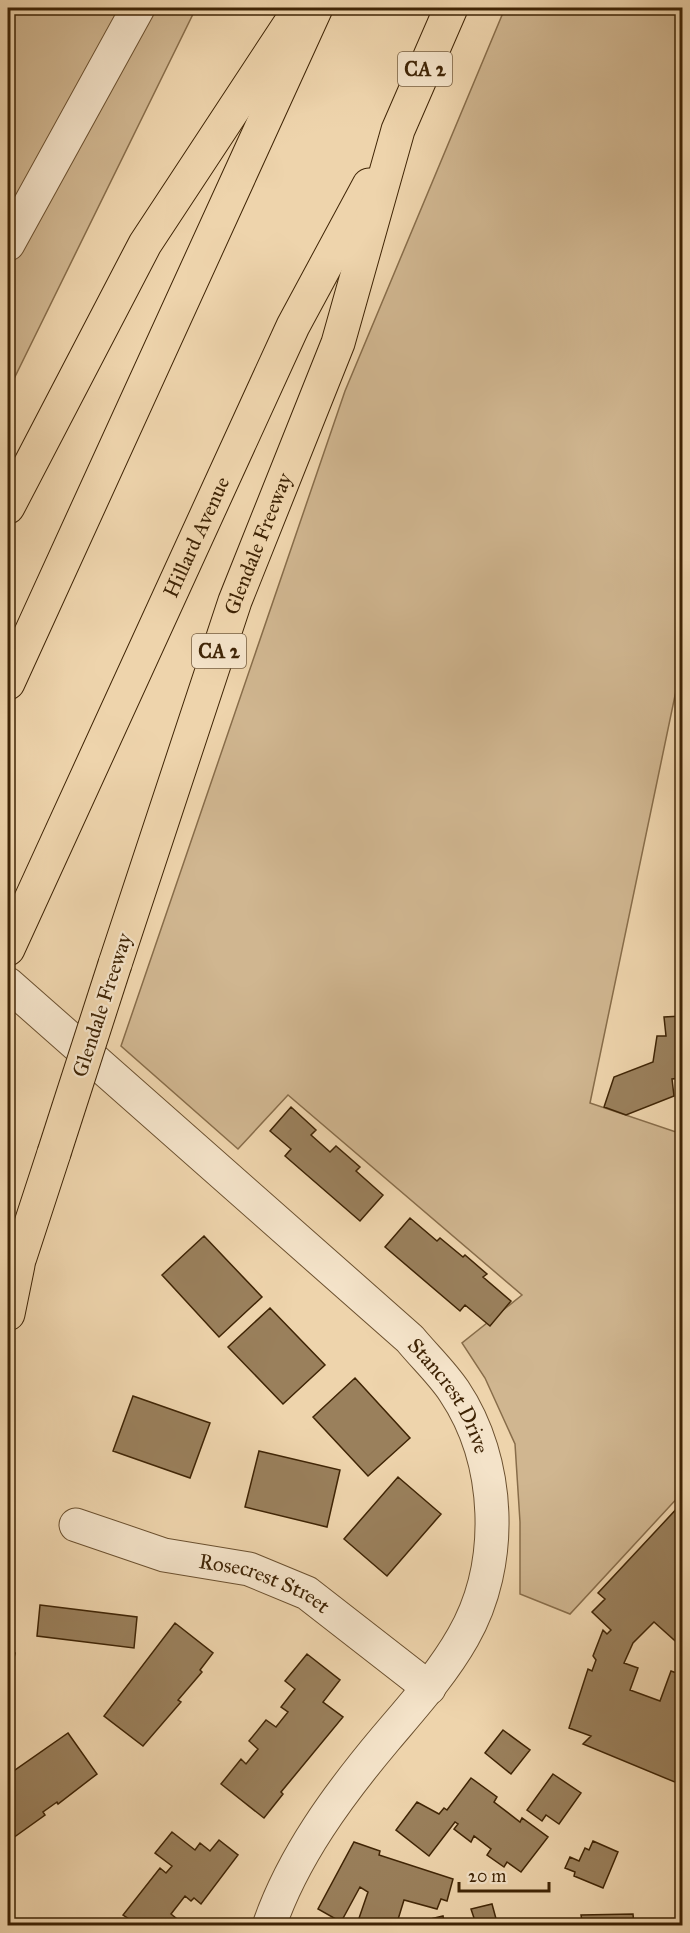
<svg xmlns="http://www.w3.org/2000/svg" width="690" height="1933" viewBox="0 0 690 1933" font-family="'IM FELL Great Primer',serif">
	<rect width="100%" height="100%" fill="#eed4ac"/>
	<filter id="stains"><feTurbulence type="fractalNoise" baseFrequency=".00333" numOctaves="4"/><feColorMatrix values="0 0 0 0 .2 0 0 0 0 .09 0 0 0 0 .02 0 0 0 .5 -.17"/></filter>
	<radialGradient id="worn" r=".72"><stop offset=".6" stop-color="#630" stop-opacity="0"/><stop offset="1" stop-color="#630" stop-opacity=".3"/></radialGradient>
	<path fill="#d0b690" stroke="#886d4a" stroke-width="1.5" d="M8 8H196L8 391Z
		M505 8H682V662L590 1103 682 1134V1493L570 1614 520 1594V1522L515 1444 485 1378 462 1343 522 1295 288 1095 238 1149 121 1046 345 391Z"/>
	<path fill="#9a805c" stroke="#3f2405" stroke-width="1.5" d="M682 1016V1078L672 1079 674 1096 626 1115 604 1107 614 1077 653 1062 657 1036H666L664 1017Z
		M291 1107 316 1130 311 1135 330 1152 336 1146 360 1167 356 1171 383 1195 360 1221 285 1156 291 1149 270 1131Z
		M410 1218 437 1241 440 1238 463 1257 465 1255 487 1274 483 1277 511 1301 490 1326 465 1305 460 1311 385 1247Z
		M204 1236 262 1297 219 1337 162 1275Z
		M270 1308 325 1365 283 1404 228 1347Z
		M355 1378 410 1438 368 1476 313 1417Z
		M133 1396 210 1423 190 1478 113 1451Z
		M259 1451 340 1470 327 1527 245 1507Z
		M398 1477 441 1514 387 1576 344 1539Z
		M682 1503V1647L654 1622 633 1643 624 1663 638 1668 630 1690 660 1701 671 1671 682 1675V1785L583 1744 591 1736 569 1728 588 1669 592 1671 596 1660 593 1656 603 1630 607 1634 611 1630 592 1612 605 1599 598 1593Z
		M40 1605 137 1617 134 1648 37 1636Z
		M175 1623 213 1653 200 1670 202 1672 178 1700 181 1702 143 1746 104 1716Z
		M8 1651 15 1653 8 1688Z
		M307 1654 340 1680 323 1702 343 1717 281 1792 283 1794 264 1818 221 1784 241 1759 246 1764 258 1749 249 1741 266 1720 276 1727 288 1712 281 1707 295 1689 285 1681Z
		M503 1730 530 1750 511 1774 485 1753Z
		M68 1733 97 1774 58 1804 57 1802 43 1812 45 1815 13 1838 10 1833 8 1835V1775Z
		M553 1774 581 1793 559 1824 546 1815 542 1821 527 1810Z
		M471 1778 497 1797 494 1802 520 1822 522 1818 548 1837 521 1872 507 1862 504 1867 487 1855 491 1849 474 1836 471 1842 454 1829 458 1824 455 1822 429 1856 396 1830 417 1802 439 1814 444 1808 447 1810Z
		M172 1832 195 1850 200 1843 210 1851 219 1840 238 1855 201 1904 194 1898 191 1901 185 1896 171 1914 177 1919 172 1926H123L129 1919 123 1915 160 1868 166 1873 172 1866 155 1853Z
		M593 1841 618 1852 603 1888 574 1876 575 1872 565 1868 570 1857 579 1861 585 1848 589 1850Z
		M354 1842 380 1851 379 1855 453 1879 447 1901 441 1899 437 1909 404 1900 396 1926 357 1924 368 1892 360 1887 341 1922 318 1909Z
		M492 1904 498 1926H459L475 1921 471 1909Z
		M633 1914 634 1926H564L563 1922 582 1921 581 1915Z
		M443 1916 445 1926H423L422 1921Z
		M328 1919 346 1926H326Z"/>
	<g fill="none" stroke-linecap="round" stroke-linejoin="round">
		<g stroke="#6b502f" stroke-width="35">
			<g id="minor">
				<path d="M8 244 138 8"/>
				<path id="s1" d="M8 984 410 1339C424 1356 442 1373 454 1391 501 1461 505 1564 463 1637 442 1674 413 1706 386 1738 339 1794 293 1856 269 1926"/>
				<path id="s2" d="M76 1525 164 1555 249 1569 307 1593 429 1688"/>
			</g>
		</g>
		<g stroke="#3f2405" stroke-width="35">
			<g id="motorway">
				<path d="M8 507 145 244 293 19"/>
				<path d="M8 683 316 8"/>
				<path id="s3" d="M8 949 293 326 369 185"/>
				<path id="s4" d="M115 964 235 601 338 343 398 130 451 8"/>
				<path d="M8 1286 20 1257 54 1153"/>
				<path d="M8 1314 18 1265"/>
			</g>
		</g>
		<use href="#minor" stroke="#f4e3c9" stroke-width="33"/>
		<use href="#motorway" stroke="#eed4ac" stroke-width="33"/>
		<g stroke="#3f2405" stroke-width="35" stroke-linecap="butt">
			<path id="motorway-bridge" d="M54 1153 115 964"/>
		</g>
		<use href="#motorway-bridge" stroke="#eed4ac" stroke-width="33"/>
	</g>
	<g text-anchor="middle" stroke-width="4.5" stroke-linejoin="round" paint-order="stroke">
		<g fill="#f4e3c9" stroke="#755d40" stroke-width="1.5">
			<rect x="398" y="52" width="54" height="34" rx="4.5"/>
			<rect x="192" y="634" width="54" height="34" rx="4.5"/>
		</g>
		<g font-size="20" font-weight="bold" fill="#3f2405">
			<text x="425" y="76">CA 2</text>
			<text x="219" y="658">CA 2</text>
		</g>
		<g font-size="21" fill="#3f2405" stroke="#f4e3c9">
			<text dy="7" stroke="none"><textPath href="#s3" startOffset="453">Hillard Avenue</textPath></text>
			<text dy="7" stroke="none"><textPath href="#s4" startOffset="444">Glendale Freeway</textPath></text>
			<text transform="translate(102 1005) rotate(-72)" y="7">Glendale Freeway</text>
			<text dy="7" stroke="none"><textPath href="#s1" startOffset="606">Stancrest Drive</textPath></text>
			<text dy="7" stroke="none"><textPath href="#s2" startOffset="198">Rosecrest Street</textPath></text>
		</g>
	</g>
	<rect width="690" height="1933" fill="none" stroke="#eed4ac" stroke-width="30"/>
	<rect x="9" y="9" width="672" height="1915" fill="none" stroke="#3f2405" stroke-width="3"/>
	<rect x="15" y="15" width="660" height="1903" fill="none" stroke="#3f2405" stroke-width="1.5"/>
	<path d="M459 1882v9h90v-9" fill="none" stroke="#3f2405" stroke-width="3"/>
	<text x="468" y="1882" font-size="18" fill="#3f2405" stroke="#f4e3c9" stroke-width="4.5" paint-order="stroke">20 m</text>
	<rect width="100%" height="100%" filter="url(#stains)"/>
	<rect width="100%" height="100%" fill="url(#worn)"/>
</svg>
